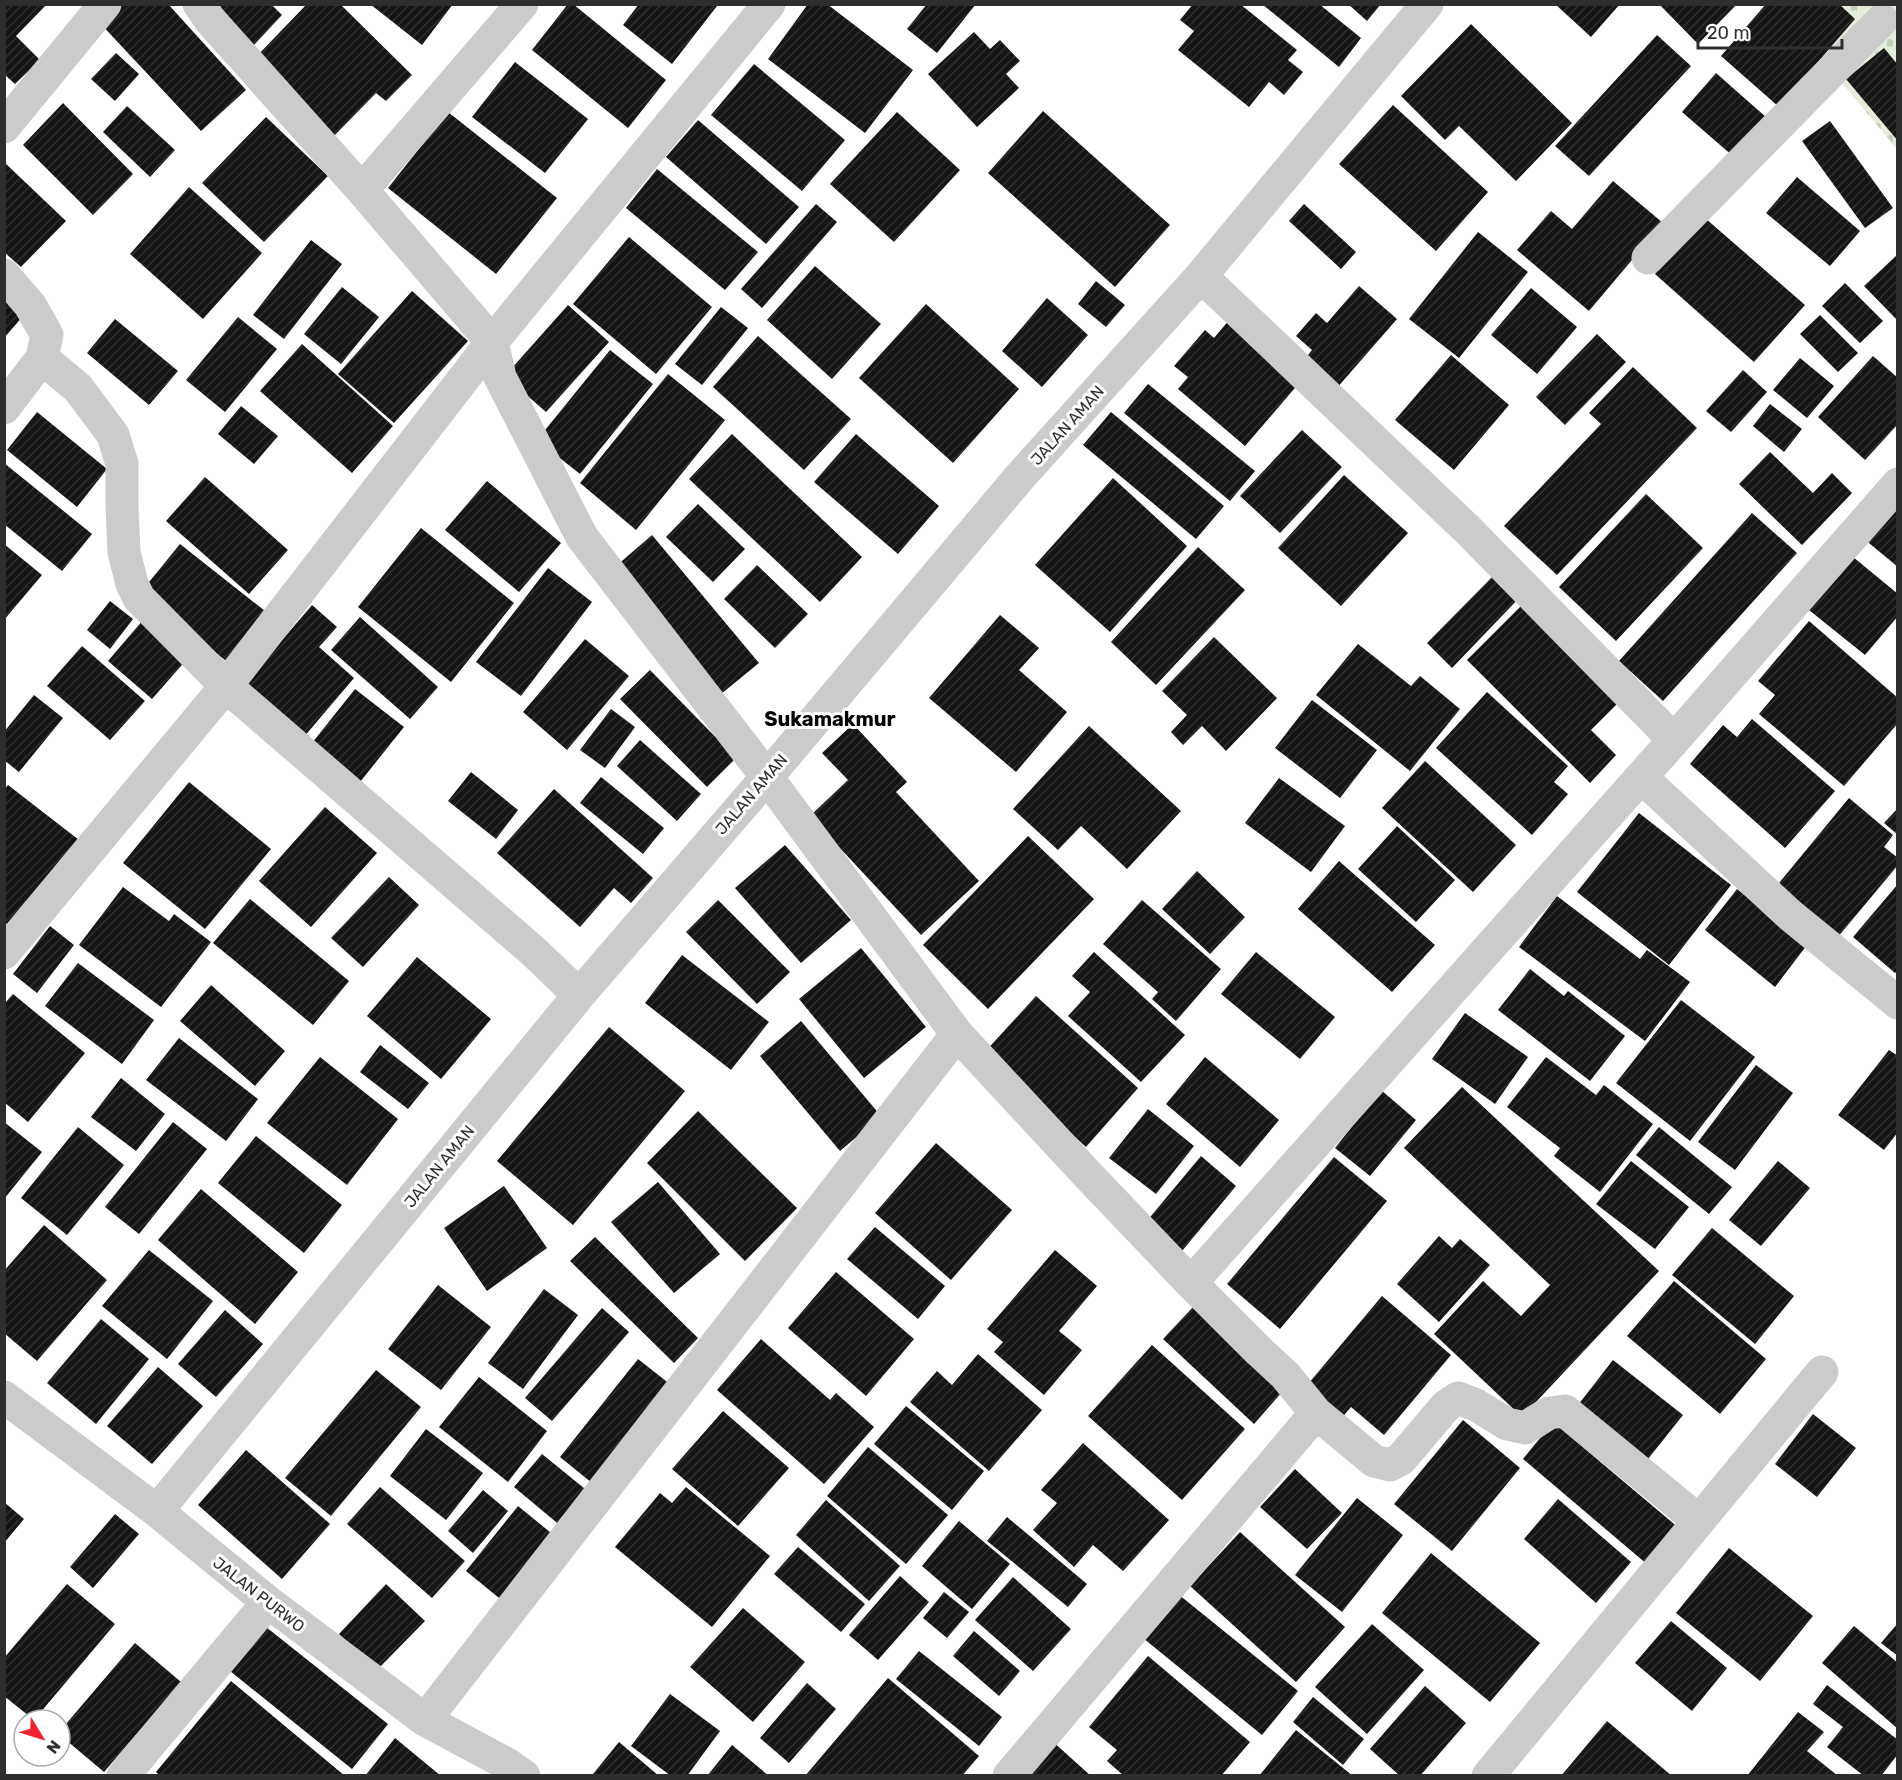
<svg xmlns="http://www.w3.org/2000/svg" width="1902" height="1780" viewBox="0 0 1902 1780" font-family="Rubik,sans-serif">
	<defs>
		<pattern id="cemetery-stones" width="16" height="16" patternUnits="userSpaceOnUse" patternTransform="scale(1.5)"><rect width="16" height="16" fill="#e4edda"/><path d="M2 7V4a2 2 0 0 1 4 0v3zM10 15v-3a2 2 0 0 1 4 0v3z" fill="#c4ccbb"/></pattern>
		<pattern id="building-hatch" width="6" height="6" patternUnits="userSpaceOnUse" patternTransform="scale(1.5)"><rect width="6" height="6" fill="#151515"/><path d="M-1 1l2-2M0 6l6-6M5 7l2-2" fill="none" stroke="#2f2f2f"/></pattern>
	</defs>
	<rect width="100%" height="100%" fill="#fff"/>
	<path fill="url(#cemetery-stones)" d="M1839 5H1897V149L1813 48Z"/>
	<path fill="url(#building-hatch)" d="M4 4H47L16 36 40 60 15 84 4 74Z
		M115 4H168L246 90 201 131 98 21Z
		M212 4H271L282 15 254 45Z
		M307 4H340L412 75 386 101 376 93 333 137 253 60Z
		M370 4H453L422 45Z
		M568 4H573L666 80 628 128 532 50Z
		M639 4H716L717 6 672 64 623 25Z
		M808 4H827L913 70 865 133 768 59Z
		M927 4H976L937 53 907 29Z
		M1193 4H1240L1297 50 1288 60 1303 72 1284 95 1269 82 1249 107 1178 50 1194 31 1180 20Z
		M1262 4H1319L1361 38 1339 67Z
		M1348 4H1381L1367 21Z
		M1555 4H1620L1591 37Z
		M1659 4H1737L1698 44Z
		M1766 4H1839L1855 19 1779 107 1721 56Z
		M1471 24 1572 123 1516 181 1459 126 1445 140 1401 96Z
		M974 32 990 49 1000 40 1020 61 1006 74 1019 88 977 127 928 74Z
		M1657 35 1691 66 1589 176 1555 146Z
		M1884 48 1898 65V141L1846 79Z
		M116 53 139 74 115 101 91 79Z
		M515 62 588 119 545 173 472 117Z
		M754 64 845 140 802 191 711 115Z
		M1716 73 1767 118 1734 157 1682 112Z
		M63 103 133 174 93 215 23 145Z
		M1393 105 1488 192 1436 251 1339 164Z
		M127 106 175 150 150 177 103 132Z
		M1043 111 1170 225 1115 287 988 173Z
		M448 112 557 198 496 274 388 188Z
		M897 112 960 170 894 242 830 184Z
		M266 117 328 176 264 242 202 183Z
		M698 120 799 207 766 244 666 157Z
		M1830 121 1893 208 1865 228 1802 141Z
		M4 162 66 221 21 267 4 252Z
		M657 169 758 252 725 290 626 208Z
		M1797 177 1860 231 1830 266 1766 213Z
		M1613 181 1663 223 1589 311 1517 250 1551 211 1572 229Z
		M189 187 262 253 203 319 130 254Z
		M816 204 837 222 762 308 741 289Z
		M1304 204 1356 252 1341 269 1289 221Z
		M1705 218 1805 305 1754 362 1655 274Z
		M1478 232 1528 272 1459 358 1409 319Z
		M629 237 712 307 656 374 573 304Z
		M311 240 342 264 284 339 253 315Z
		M1898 254V321L1864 286Z
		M815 266 881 324 832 379 767 320Z
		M1096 281 1125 305 1106 327 1078 304Z
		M1845 283 1883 321 1860 343 1822 306Z
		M4 285 30 308 4 338Z
		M1359 286 1397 319 1336 389 1304 360 1312 350 1296 336 1316 313 1327 323Z
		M342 287 379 317 341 364 304 334Z
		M1531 288 1577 327 1537 374 1491 335Z
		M412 291 468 341 394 423 338 374Z
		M1047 298 1088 335 1042 387 1002 351Z
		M926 304 1019 389 953 463 859 378Z
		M568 305 609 342 546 412 505 376Z
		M721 307 748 328 702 385 675 364Z
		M1820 315 1858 353 1838 372 1800 334Z
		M238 317 277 349 225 412 186 380Z
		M115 319 178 371 149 405 87 353Z
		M1230 319 1301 381 1245 446 1178 389 1188 377 1174 366 1205 330 1214 338Z
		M1597 334 1626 362 1565 425 1536 397Z
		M758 336 851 419 804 470 713 387Z
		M302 344 393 426 352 473 260 391Z
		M610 350 653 384 580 474 537 440Z
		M1451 355 1509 405 1454 470 1395 420Z
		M1873 356 1898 378V424L1865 460 1818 417Z
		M1800 358 1834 386 1807 418 1773 390Z
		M1633 367 1697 428 1557 575 1504 526 1601 424 1589 413Z
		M1743 370 1767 392 1731 432 1706 411Z
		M668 374 725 420 636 530 580 483Z
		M1148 384 1255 471 1230 501 1124 413Z
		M1770 404 1802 429 1784 452 1753 426Z
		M241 406 278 436 254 464 218 434Z
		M37 412 107 469 77 507 7 450Z
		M1111 412 1224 506 1196 539 1083 445Z
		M1302 430 1342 467 1280 533 1240 496Z
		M732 434 862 557 820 602 689 479Z
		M856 434 939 506 898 554 814 482Z
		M1770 452 1813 493 1832 473 1852 493 1802 545 1739 484Z
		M4 463 92 534 62 571 4 524Z
		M1344 475 1408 533 1341 606 1278 548Z
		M205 477 288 550 249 594 166 521Z
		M1113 478 1187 546 1110 632 1035 565Z
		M487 481 561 543 519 592 445 530Z
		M1898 488V567L1858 534Z
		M1646 494 1703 548 1616 641 1559 587Z
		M698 504 745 549 713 582 666 537Z
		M1752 513 1797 553 1663 701 1619 661Z
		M421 528 514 603 451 682 358 607Z
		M652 535 759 663 721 694 615 567Z
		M4 544 42 575 4 620Z
		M180 544 265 611 226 661 141 592Z
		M1198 547 1245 590 1156 685 1111 642Z
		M1847 552 1898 594V616L1865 655 1804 606Z
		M757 565 808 614 775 648 724 599Z
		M548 568 592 602 521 696 476 662Z
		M1497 572 1521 596 1452 668 1427 643Z
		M110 601 133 619 110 649 87 630Z
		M1525 602 1622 699 1591 730 1616 755 1590 783 1467 660Z
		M312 605 337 627 319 647 354 678 303 738 242 687Z
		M1000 615 1039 648 1019 670 1067 712 1016 772 929 698Z
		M360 617 438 687 410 719 331 650Z
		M143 620 188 658 152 699 108 661Z
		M1809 621 1898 698V723L1844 786 1759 714 1775 695 1758 681Z
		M1214 637 1277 698 1226 751 1202 726 1183 745 1171 732 1187 715 1162 691Z
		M585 639 629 676 567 750 523 712Z
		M1358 644 1411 686 1420 676 1460 709 1410 771 1316 695Z
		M82 646 145 701 110 740 47 686Z
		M650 670 736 758 707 787 620 699Z
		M355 689 404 727 360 782 312 743Z
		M1487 692 1568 766 1554 782 1568 794 1532 835 1436 748Z
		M34 695 63 718 19 772 4 760V732Z
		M1312 700 1377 750 1340 798 1275 748Z
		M611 709 635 727 605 768 580 750Z
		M1752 719 1835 791 1785 848 1690 764 1723 725 1737 737Z
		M853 724 907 782 896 792 979 881 921 935 810 816 848 780 822 753Z
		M1089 726 1181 811 1127 869 1081 826 1058 850 1013 809Z
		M640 740 701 794 677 821 617 766Z
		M1425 761 1516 845 1473 892 1382 808Z
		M471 772 518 810 496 839 448 801Z
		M601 777 664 828 643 854 580 803Z
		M1279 778 1345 826 1311 872 1245 823Z
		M189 782 271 849 205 929 123 863Z
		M8 785 79 840 11 927 4 922V790Z
		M554 789 653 878 631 903 614 888 580 927 497 853Z
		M1849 798 1893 835 1884 847 1898 858V865L1837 938 1775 888Z
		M325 807 377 853 311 927 259 881Z
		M1898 808V835L1884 823Z
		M1639 813 1731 885 1669 965 1577 892Z
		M1397 826 1455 880 1416 922 1358 869Z
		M1028 836 1094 899 988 1009 923 945Z
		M785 845 851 920 801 963 735 888Z
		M1339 861 1435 945 1392 992 1298 909Z
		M1197 871 1245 917 1210 954 1162 909Z
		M389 877 419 905 363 967 331 938Z
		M1898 884V970L1895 973 1853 937Z
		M123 887 169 921 174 914 211 942 161 1007 79 945Z
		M1737 889 1807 945 1775 987 1705 930Z
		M1557 896 1640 959 1647 950 1690 982 1645 1041 1519 947Z
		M250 899 349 981 313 1025 213 943Z
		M718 900 790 972 757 1004 686 932Z
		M1142 900 1221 969 1176 1021 1152 999 1158 992 1103 944Z
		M50 926 74 945 37 993 13 974Z
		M861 948 926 1027 864 1078 799 999Z
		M1094 952 1185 1035 1141 1082 1068 1016 1090 992 1072 976Z
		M1256 952 1335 1017 1300 1059 1221 994Z
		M682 955 769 1022 731 1070 645 1003Z
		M417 957 491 1019 441 1079 367 1016Z
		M78 963 154 1020 122 1064 45 1006Z
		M1530 969 1564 996 1568 991 1625 1036 1590 1081 1498 1010Z
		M211 985 285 1051 255 1086 180 1021Z
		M13 994 85 1053 28 1122 4 1102V1004Z
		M1036 996 1138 1088 1086 1147 983 1054Z
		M1681 1000 1755 1057 1690 1141 1616 1083Z
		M1465 1013 1528 1057 1495 1104 1432 1059Z
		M801 1021 881 1116 840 1151 760 1056Z
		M609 1027 685 1091 573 1225 497 1161Z
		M179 1038 258 1099 226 1141 146 1080Z
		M380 1045 429 1083 408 1109 360 1072Z
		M1889 1050 1898 1056V1132L1884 1150 1838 1115Z
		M320 1057 398 1119 347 1185 267 1123Z
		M1205 1057 1279 1120 1240 1167 1166 1104Z
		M1546 1057 1596 1095 1604 1085 1653 1124 1600 1192 1554 1156 1560 1148 1507 1107Z
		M1756 1065 1793 1093 1735 1170 1698 1142Z
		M121 1078 165 1114 136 1151 91 1117Z
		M1462 1087 1659 1271 1522 1417 1434 1334 1483 1281 1521 1316 1550 1285 1404 1148Z
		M1381 1090 1416 1120 1370 1176 1335 1148Z
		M1148 1109 1194 1146 1156 1194 1109 1158Z
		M698 1111 797 1208 745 1261 647 1163Z
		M4 1122 42 1152 4 1199Z
		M173 1122 207 1149 139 1234 105 1207Z
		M78 1127 124 1165 67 1235 21 1198Z
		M1659 1127 1732 1187 1709 1214 1636 1155Z
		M256 1136 342 1205 304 1253 218 1183Z
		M936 1143 1012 1210 951 1280 875 1213Z
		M1201 1156 1236 1186 1182 1251 1146 1222Z
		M1334 1157 1387 1201 1280 1329 1227 1284Z
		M1631 1161 1689 1207 1655 1249 1596 1204Z
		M1778 1161 1810 1188 1761 1246 1729 1220Z
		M658 1182 720 1254 674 1293 611 1222Z
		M504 1186 547 1248 487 1291 444 1228Z
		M201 1189 298 1272 255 1324 158 1240Z
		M44 1225 107 1280 37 1361 4 1333V1271Z
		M875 1227 945 1286 918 1319 847 1259Z
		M1712 1228 1794 1296 1755 1344 1672 1275Z
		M1439 1236 1452 1248 1460 1239 1490 1265 1439 1322 1397 1284Z
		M595 1237 698 1338 674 1363 570 1261Z
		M149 1250 213 1301 167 1359 102 1306Z
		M1055 1250 1097 1286 1059 1331 1082 1350 1044 1395 994 1352 1003 1342 987 1329Z
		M836 1272 914 1339 866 1396 788 1328Z
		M1674 1281 1766 1359 1720 1414 1627 1336Z
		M438 1285 491 1327 441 1390 388 1349Z
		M544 1289 578 1315 523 1389 488 1363Z
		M1382 1296 1451 1355 1384 1435 1351 1407 1339 1421 1303 1390Z
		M1194 1306 1283 1391 1254 1424 1163 1339Z
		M602 1308 629 1332 552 1421 525 1398Z
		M225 1310 263 1344 216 1397 178 1364Z
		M101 1319 149 1359 96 1424 47 1383Z
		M761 1339 830 1400 836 1393 874 1427 824 1484 717 1390Z
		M1152 1345 1245 1429 1182 1500 1088 1416Z
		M978 1354 1042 1410 989 1471 910 1402 937 1371 952 1385Z
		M638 1359 671 1385 592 1483 560 1457Z
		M1613 1360 1683 1415 1648 1459 1578 1405Z
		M158 1367 203 1406 152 1464 107 1426Z
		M376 1370 421 1407 331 1516 285 1478Z
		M479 1377 547 1431 508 1482 439 1427Z
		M906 1406 984 1471 952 1510 874 1444Z
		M723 1411 789 1468 738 1526 672 1469Z
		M1813 1414 1856 1448 1817 1497 1775 1464Z
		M1463 1420 1520 1468 1452 1551 1394 1504Z
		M1553 1422 1686 1534 1655 1571 1523 1459Z
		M426 1429 483 1473 446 1520 390 1476Z
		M1083 1443 1169 1520 1123 1571 1093 1545 1074 1567 1033 1530 1057 1503 1041 1490Z
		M868 1447 948 1515 906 1564 827 1496Z
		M246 1450 330 1524 282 1579 198 1505Z
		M542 1454 590 1493 562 1527 514 1487Z
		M1295 1469 1342 1513 1307 1549 1260 1507Z
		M380 1487 465 1561 432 1598 347 1524Z
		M686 1487 770 1556 712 1627 615 1547 660 1493 672 1503Z
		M483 1490 508 1511 473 1553 448 1531Z
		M1357 1498 1403 1535 1342 1612 1295 1575Z
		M1558 1499 1631 1562 1596 1603 1524 1539Z
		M826 1500 900 1566 869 1601 796 1535Z
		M4 1502 24 1519 4 1543Z
		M518 1506 556 1537 504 1602 466 1571Z
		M115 1514 139 1534 93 1588 70 1567Z
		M1007 1517 1087 1584 1068 1607 987 1541Z
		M959 1521 1010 1564 972 1609 922 1566Z
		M1240 1532 1345 1627 1296 1682 1190 1586Z
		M798 1547 865 1604 841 1632 774 1574Z
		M1729 1548 1813 1616 1760 1681 1676 1613Z
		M1431 1553 1540 1643 1490 1702 1382 1613Z
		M900 1576 929 1602 878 1660 849 1635Z
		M1013 1577 1071 1629 1033 1671 975 1620Z
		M67 1584 115 1624 34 1720 4 1696V1658Z
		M386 1584 425 1621 377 1670 339 1634Z
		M944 1592 969 1612 947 1638 923 1618Z
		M1178 1594 1298 1691 1262 1735 1143 1638Z
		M743 1608 805 1662 753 1722 690 1667Z
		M1671 1621 1727 1668 1692 1711 1635 1663Z
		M1898 1623V1656L1881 1643Z
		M1372 1624 1424 1670 1367 1734 1315 1687Z
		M1854 1626 1898 1663V1729L1822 1663Z
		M266 1627 388 1724 352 1769 230 1671Z
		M974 1631 1020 1671 999 1696 953 1656Z
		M135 1643 181 1682 104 1772 60 1735V1731Z
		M919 1651 1002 1717 979 1746 896 1679Z
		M1148 1656 1250 1742 1221 1776H1124L1107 1761 1117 1750 1089 1727Z
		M888 1678 979 1756 962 1776H805Z
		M231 1681 345 1776H160L156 1772Z
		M807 1683 836 1709 789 1763 760 1738Z
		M1827 1685 1898 1740V1754L1881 1776H1864L1827 1747 1843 1727 1813 1704Z
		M1425 1686 1466 1723 1420 1776H1400L1370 1749Z
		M670 1694 720 1731 687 1776H671L631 1746Z
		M1313 1697 1364 1739 1343 1765 1293 1722Z
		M1798 1712 1824 1732 1807 1751 1838 1776H1747Z
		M1607 1721 1672 1776H1561Z
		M1296 1730 1353 1776H1259Z
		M395 1738 441 1776H365Z
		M1051 1740 1091 1776H1021Z
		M619 1742 659 1776H595L593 1774Z
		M732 1745 769 1776H707Z"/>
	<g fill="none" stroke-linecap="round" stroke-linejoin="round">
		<path stroke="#cbcbcb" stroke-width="33" d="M199 4 210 20 362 190
			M522 4 362 190 492 342 500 377 582 537 767 777 957 1034 1087 1174 1191 1283 1259 1351 1285 1375 1316 1413 1009 1776
			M4 127 105 4
			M1648 258 1882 20
			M4 275 30 305 47 335 42 358 4 408
			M1201 276 1468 530 1674 740
			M42 358 78 388 113 435 122 464V507L124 552 132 584 139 598 226 686 533 951 579 995
			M1641 777 1790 915 1898 1003
			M4 953 226 686 492 342 769 4
			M1191 1283 1674 740 1898 484
			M4 1397 157 1511 268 1602 425 1720 507 1764 524 1776
			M1316 1413 1374 1461 1390 1465 1401 1459 1446 1406 1458 1398 1476 1405 1507 1424 1525 1428 1549 1413 1565 1411 1698 1520
			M157 1511 579 995 767 777 1018 479 1201 276 1427 4
			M425 1720 957 1034
			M123 1776 268 1602
			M1488 1776 1822 1372"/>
	</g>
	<g text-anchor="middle" stroke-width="6" stroke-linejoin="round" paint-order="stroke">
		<g font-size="16" fill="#2e2e2e" stroke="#fff">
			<text transform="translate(1067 425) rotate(-48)" y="6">JALAN AMAN</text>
			<text transform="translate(751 794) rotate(-49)" y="6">JALAN AMAN</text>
			<text transform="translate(439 1166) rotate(-51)" y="6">JALAN AMAN</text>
			<text transform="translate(259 1594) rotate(38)" y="6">JALAN PURWO</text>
		</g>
		<g font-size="20" font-weight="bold" fill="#000" stroke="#fff">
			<text x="830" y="726">Sukamakmur</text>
		</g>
	</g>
	<rect width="1902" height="1780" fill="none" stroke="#2e2e2e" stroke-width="12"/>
	<g transform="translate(42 1738) rotate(128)"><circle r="28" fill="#ffffff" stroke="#ababab" stroke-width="1.5"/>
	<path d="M0-4.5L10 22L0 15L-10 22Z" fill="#f32231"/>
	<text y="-9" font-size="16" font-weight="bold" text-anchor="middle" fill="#2e2e2e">N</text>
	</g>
	<path d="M1698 39v9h144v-9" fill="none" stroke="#2e2e2e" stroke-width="3"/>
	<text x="1707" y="39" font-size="18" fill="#2e2e2e" stroke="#ffffff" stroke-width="4.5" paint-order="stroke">20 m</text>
</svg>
